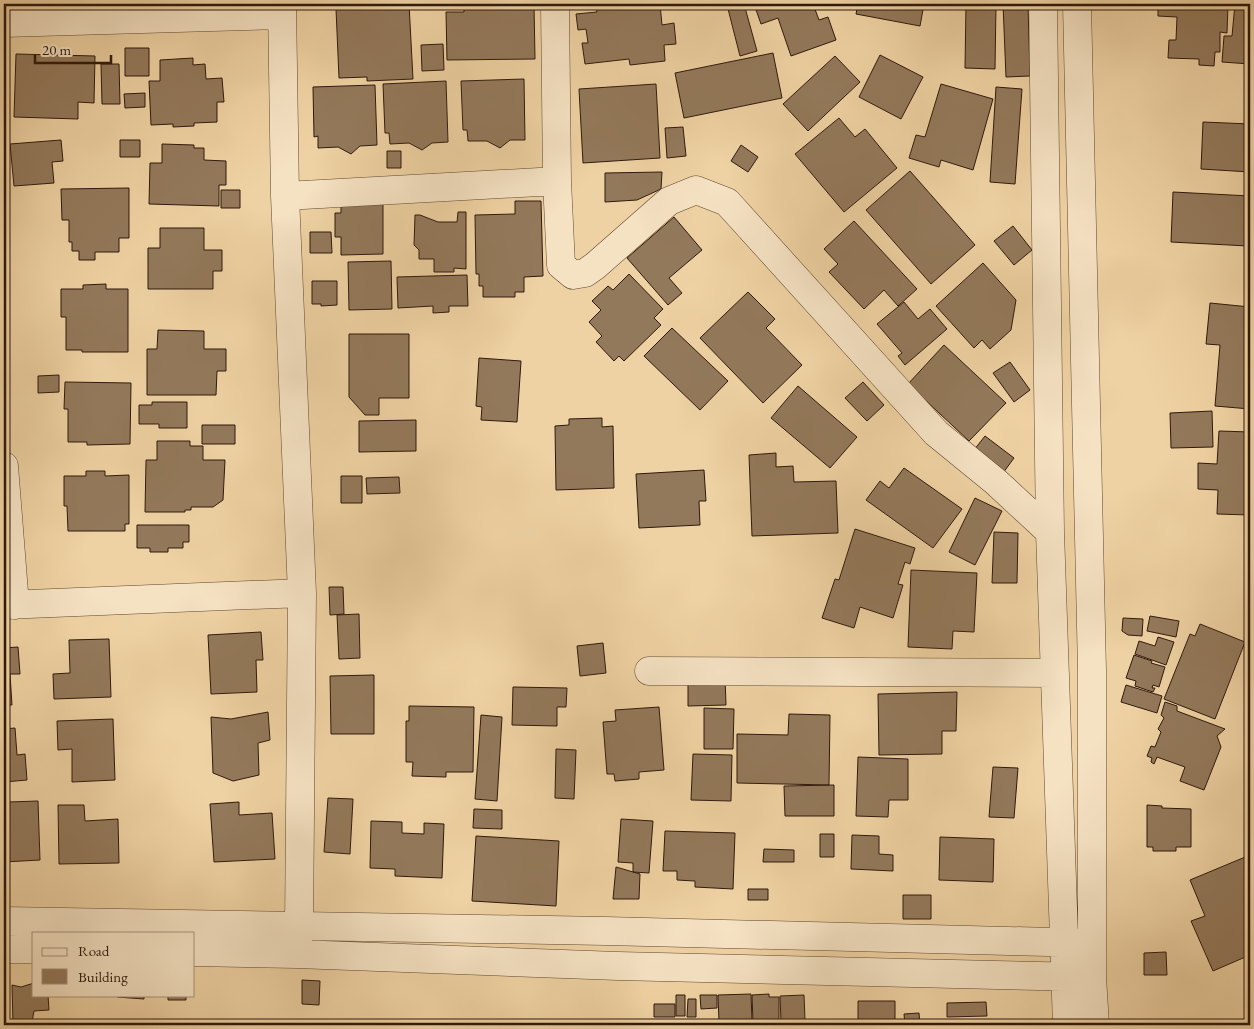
<svg xmlns="http://www.w3.org/2000/svg" width="1254" height="1029" viewBox="0 0 1254 1029" font-family="'EB Garamond',serif">
	<rect width="100%" height="100%" fill="#efd2a3"/>
	<filter id="stains"><feTurbulence type="fractalNoise" baseFrequency=".004" numOctaves="4"/><feColorMatrix values="0 0 0 0 .2 0 0 0 0 .09 0 0 0 0 .02 0 0 0 .5 -.17"/></filter>
	<radialGradient id="worn" r=".72"><stop offset=".6" stop-color="#630" stop-opacity="0"/><stop offset="1" stop-color="#630" stop-opacity=".3"/></radialGradient>
	<path fill="#93795b" stroke="#2f190d" d="M362 4H409L413 79 367 81V77L339 78 336 9 362 8Z
		M464 4H534L535 59 447 60 446 12H464Z
		M596 4H660L662 25 674 23 676 44 664 45 665 61 630 65 629 59 585 64 582 43H588L586 29 578 30 576 14 597 12Z
		M733 4H744L757 51 740 56 727 5Z
		M754 4H813L819 20 828 17 836 40 791 56 778 18 761 24Z
		M858 4H924L920 26 856 14Z
		M966 4H996L995 69 965 68Z
		M1003 4H1028L1030 76 1006 77Z
		M1158 4H1228L1227 33 1220 32V52H1215L1214 66 1199 65V59L1168 58 1169 40H1176L1177 17 1158 16Z
		M1235 4H1250V64L1222 62 1224 36H1232Z
		M443 44 444 70 422 71 421 45Z
		M125 48H149V76H125Z
		M773 53 782 98 684 118 675 73Z
		M16 54 95 56 94 103 78 102V119L14 117Z
		M880 55 923 77 901 119 859 97Z
		M835 56 860 82 808 131 783 104Z
		M193 58V65L205 64 206 79 222 78 224 102H217V122L194 123V126L173 127V124L151 125 149 81H160V60Z
		M101 64H119L120 104H102Z
		M524 79 525 140H510L500 148 487 141H468L467 130H463L461 81Z
		M446 81 448 142 432 143 422 150 409 143 390 144 389 133H385L383 84Z
		M656 84 660 158 583 163 579 89Z
		M941 84 993 99 973 170 941 160 939 167 909 158 916 135 925 137Z
		M375 85 377 145 360 146 351 154 338 147 318 148V136L314 137 313 87Z
		M996 87 1022 89 1015 184 990 182Z
		M145 93V107L125 108 124 94Z
		M839 118 855 137 865 129 897 168 844 212 795 154Z
		M1203 122 1250 124V172L1201 169Z
		M683 127 686 156 667 158 665 128Z
		M61 140 63 161 52 162 54 183 14 186 10 144Z
		M120 140H140V157H120Z
		M162 144 194 145V148H204V160L226 161V185H219V206L149 204 150 163H162Z
		M741 145 758 157 748 172 731 161Z
		M387 151H401V168H387Z
		M910 171 975 245 931 284 866 210Z
		M662 172 661 189 637 200 605 202V173Z
		M129 188V238H119V252H95V260H79V251H72V242H69V220H62L61 189Z
		M221 190H240V208H221Z
		M1173 192 1250 196V297H1245L1248 246 1171 242Z
		M341 201H383V254L341 255V237H335V213H341Z
		M515 201H541L543 276 524 277V292H515V297H483V286H479V274H476L475 215 515 214Z
		M458 212H466V269L454 268V272H434V259H419V250L414 245 415 215H420L438 222H457Z
		M674 217 702 250 669 278 682 293 668 305 627 258Z
		M854 221 917 289 898 306 884 290 864 309 829 272 838 264 824 249Z
		M1013 226 1032 250 1014 265 994 241Z
		M160 228H204V250H222V271H213V289H148V248H160Z
		M310 232H331L332 253H310Z
		M391 261 392 309 349 310 348 262Z
		M983 263 1016 300 1011 330 990 349 982 340 974 348 936 306Z
		M629 274 663 309 654 318 661 325 624 361 619 356 614 361 596 342 602 336 589 322 601 310 592 301 608 286 613 290Z
		M467 275 468 306H449V312L433 313V306L398 308 397 277Z
		M312 281H337V305L321 306V304H312Z
		M106 284V289H128V352H82V350H66V317H61V289H83V285Z
		M748 292 775 319 766 328 802 365 763 403 700 338Z
		M904 302 918 319 930 309 947 329 905 365 898 356 902 353 877 324Z
		M1210 303 1250 307V409L1215 406 1220 345 1206 344Z
		M672 328 728 381 700 410 644 356Z
		M158 330 204 331V349H226V371H217L216 395H147V349H157Z
		M349 334H409V398H379V415H365L349 397Z
		M944 345 1006 403 969 441 908 384Z
		M479 358 521 361 517 422 481 420 482 407 476 406Z
		M1010 362 1030 390 1014 402 993 373Z
		M59 375V392L38 393V376Z
		M65 382 131 383 130 444 87 445V442H68V409H64Z
		M863 382 884 405 867 421 845 398Z
		M798 386 857 437 830 468 771 418Z
		M152 402H187V428H159V424H139V405H152Z
		M1212 411 1213 447 1171 448 1170 413Z
		M602 418V427L613 426 614 488 556 490 555 426 569 425V419Z
		M416 420V451L359 452V421Z
		M202 425H235V444H202Z
		M1219 431 1250 432V515L1217 514 1218 490 1198 489V463L1217 464Z
		M985 436 1014 458 1003 473 974 450Z
		M157 441H190V446H203V460H225L223 500 213 507H191V510H185V512H145L146 460H157Z
		M776 453V467L793 466 794 482 836 481 838 533 752 536 749 455Z
		M904 468 962 509 933 548 866 500 880 481 889 488Z
		M704 470 706 501H699L700 525 639 528 636 474Z
		M86 471H105V476L129 475V524H125V531H68L67 506H64V476H86Z
		M341 476H362V503H341Z
		M399 477 400 493 367 494 366 478Z
		M975 498 1002 511 975 565 949 552Z
		M137 525H189V542H183V548H168V552H150V548H137Z
		M855 529 915 548 910 564 905 562 898 584 903 585 893 618 860 607 854 628 822 618 835 579 839 580Z
		M994 532 1018 533 1017 583H992Z
		M911 570 977 573 974 632 953 631 952 649 908 647Z
		M329 587H343L344 614 330 615Z
		M359 614 360 658 339 659 337 615Z
		M1150 616 1179 621 1176 637 1147 631Z
		M1123 618 1143 619 1142 636 1128 635 1122 631Z
		M1200 624 1245 642 1215 719 1164 699 1190 634 1195 636Z
		M261 632 263 660H256L257 692 211 694 208 635Z
		M1158 637 1174 642 1166 665 1135 654 1139 641 1155 646Z
		M109 639 111 697 54 699 53 674 70 673 69 640Z
		M603 643 606 673 580 676 577 646Z
		M18 647 20 674H10L12 705H4V648Z
		M1134 655 1152 661 1151 663 1165 667 1159 687 1153 685 1152 688H1155L1153 692 1135 686 1136 681 1126 678Z
		M374 675V734H331L330 676Z
		M688 677H725L726 705 688 706Z
		M1126 685 1162 696 1157 713 1121 702Z
		M513 687 567 688 566 707H557V726L512 725Z
		M957 692 956 731H942V754L879 755 878 694Z
		M1165 702 1177 706V711L1225 729 1217 736 1221 747 1204 790 1180 781 1185 767 1157 757 1154 764 1151 762 1152 758 1147 756 1151 746 1155 747 1161 732 1158 729 1164 718 1161 715Z
		M409 706 474 707 473 772H446V777L412 776 413 762H406V721H409Z
		M659 707 664 770 639 772V779L615 781 614 774H607L603 722 616 721 615 710Z
		M704 708 734 709 733 749H704Z
		M268 712 270 740 258 743 259 775 233 781 213 773 211 717 231 719Z
		M789 714 830 715 829 785 737 783V734L788 735Z
		M481 715 502 717 497 801 475 799Z
		M113 719 115 780 72 782V749L58 750 57 721Z
		M15 728 17 755 25 754 27 780 4 782V729Z
		M556 749 576 750 574 799 555 798Z
		M693 754 732 755 731 801 691 800Z
		M858 757 908 759V800H889L888 817 856 816Z
		M993 767 1018 768 1014 818 989 817Z
		M834 785V816H785L784 786Z
		M328 798 353 799 350 854 324 852Z
		M38 801 40 860 4 862V818H9L8 802Z
		M239 802V815L272 813 275 859 214 862 210 804Z
		M58 805H84L85 821 118 819 119 863 59 864Z
		M1147 805 1162 806V808L1191 809V847H1176V851H1153V847H1147Z
		M474 809 502 810V829L473 828Z
		M621 819 653 821 649 873 633 872V863L618 862Z
		M371 821 402 822V833L424 834V823L444 824 442 878 395 876V869L370 868Z
		M665 831 735 833 733 889 695 887V881L677 880V871H663Z
		M820 834H834V857H820Z
		M852 835 879 836V854L893 855V871L851 869Z
		M476 836 559 841 556 906 472 901Z
		M940 837 994 839 993 882 939 880Z
		M764 849 794 850V862H763Z
		M1250 855V955L1213 971 1191 921 1205 916 1190 880Z
		M616 867 640 874 639 899H613Z
		M748 889H768V900H748Z
		M903 895H931V919H903Z
		M1166 952 1167 975H1144V953Z
		M302 980 320 981 319 1005 302 1004Z
		M34 983V995H48L49 1010 34 1011 32 1022 13 1024 12 985 21 987Z
		M751 994 752 1021 719 1022 718 995Z
		M769 994V997H779V1022H753L752 995Z
		M117 995H144V999L117 997Z
		M168 995H186V1000H168Z
		M676 995H685V1016H676Z
		M700 995H717V1008L701 1009Z
		M804 995 805 1020 781 1021 780 996Z
		M688 999H696V1017H687Z
		M858 1001H895V1024H858Z
		M986 1002 987 1016 947 1017V1003Z
		M654 1004H675V1017H654Z
		M919 1013 920 1025H905L904 1014Z
		M67 1020V1025H38V1021Z
		M989 1020V1025H948V1021Z"/>
	<g fill="none" stroke-linecap="round" stroke-linejoin="round">
		<g stroke="#5f4732" stroke-width="29">
			<path id="minor" d="M282 4 285 196 302 593 299 927 297 954
				M555 4 557 181 561 265 573 275 585 273 595 266 669 201 696 190 727 202 936 433 996 482 1050 532
				M1043 4 1050 532 1067 1025
				M1077 4 1092 671V977L1095 1025
				M4 23 282 15
				M285 196 557 181
				M4 466 15 605
				M4 605 302 593
				M649 671 1055 673
				M4 921 606 931 1092 943
				M4 949H34
				M194 952 297 954 618 966 1084 977"/>
		</g>
		<use href="#minor" stroke="#f5e2c3" stroke-width="28"/>
	</g>
	<rect width="1254" height="1029" fill="none" stroke="#efd2a3" stroke-width="20"/>
	<rect x="5" y="5" width="1244" height="1019" fill="none" stroke="#2f190d" stroke-width="2.5"/>
	<rect x="10" y="10" width="1234" height="1009" fill="none" stroke="#2f190d"/>
	<rect x="32" y="932" width="162" height="65" fill="#f5e2c3" stroke="#a6927a"/>
	<rect x="42" y="948" width="25" height="8" fill="#f5e2c3" stroke="#a6927a"/>
	<text x="78" y="956" font-size="15" fill="#2f190d">Road</text>
	<rect x="42" y="969" width="25" height="15" fill="#93795b" stroke="#a6927a"/>
	<text x="78" y="982" font-size="15" fill="#2f190d">Building</text>
	<path d="M35 55v8h76v-8" fill="none" stroke="#2f190d" stroke-width="2.5"/>
	<text x="42" y="55" font-size="15" fill="#2f190d" stroke="#f5e2c3" stroke-width="4" paint-order="stroke">20 m</text>
	<rect width="100%" height="100%" filter="url(#stains)"/>
	<rect width="100%" height="100%" fill="url(#worn)"/>
</svg>
